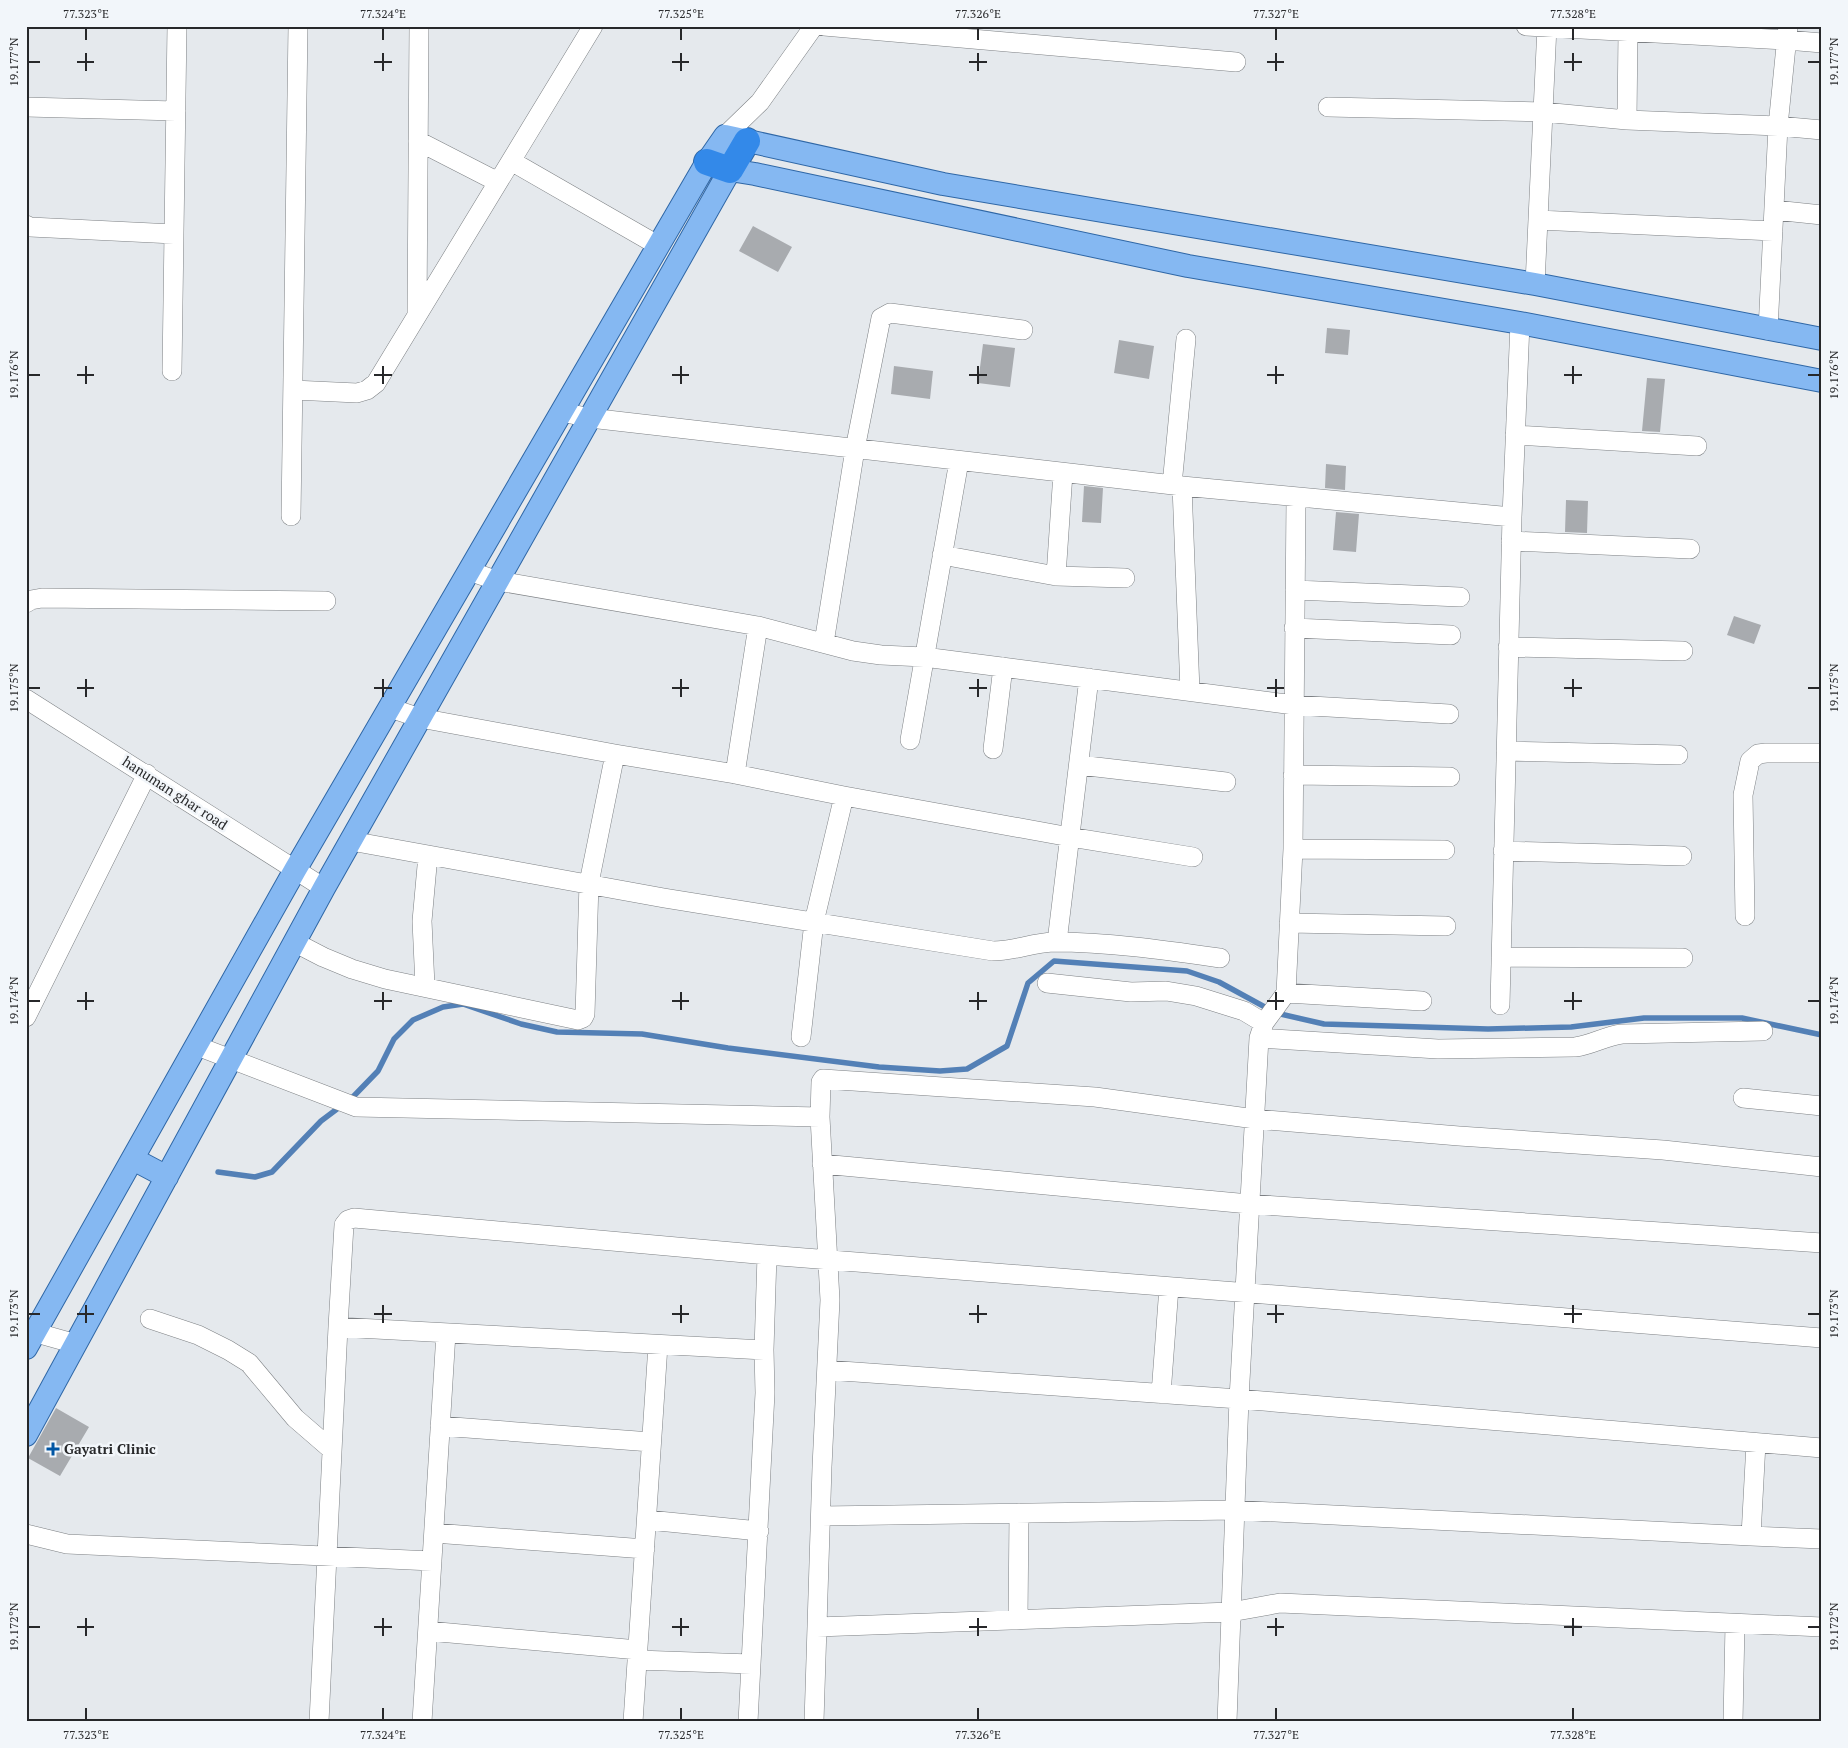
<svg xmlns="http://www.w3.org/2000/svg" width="1848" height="1748" viewBox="0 0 1848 1748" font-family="'PT Serif',serif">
	<rect width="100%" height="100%" fill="#e5e9ed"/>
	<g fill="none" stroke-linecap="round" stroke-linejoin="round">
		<path stroke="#5380b6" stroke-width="5.5" d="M349 1101 378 1071 394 1039 413 1020 443 1007 463 1004 521 1024 557 1032 642 1034 728 1048 879 1067 940 1071 967 1069 1007 1046 1028 983 1054 961 1187 971 1219 982 1276 1013 1324 1024 1488 1029 1571 1027 1644 1018H1742L1822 1035
			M218 1172 255 1177 272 1172 321 1121 341 1106"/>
	</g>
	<path fill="#a8abaf" d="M753 226 792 247 778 272 739 251Z
		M1327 328 1350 330 1348 355 1325 353Z
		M1119 340 1154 346 1149 379 1114 373Z
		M983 344 1015 348 1010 387 978 383Z
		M894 366 933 371 930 399 891 394Z
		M1647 378 1665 379 1660 432 1642 431Z
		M1326 464 1346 466 1345 490 1325 488Z
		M1084 486 1103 488 1101 523 1082 522Z
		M1566 500 1588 501 1587 533 1565 532Z
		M1336 512 1359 514 1356 552 1333 550Z
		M1734 616 1761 625 1754 644 1727 635Z
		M56 1408 89 1427 60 1476 28 1458Z"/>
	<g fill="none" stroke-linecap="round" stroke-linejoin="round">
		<g stroke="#7d8084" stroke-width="20">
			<path id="minor" d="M824 26 1236 62
				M1526 26 1787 40 1822 43
				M26 107 176 111
				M1328 107 1543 112 1547 26
				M1627 120 1628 31
				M725 136 760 102 814 26
				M418 141 498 182
				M511 161 659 246
				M1774 210 1822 215
				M1538 220 1773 231
				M26 225 30 227 174 234
				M1535 284 1543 112 1627 120 1778 126 1822 130
				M417 315 419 26
				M1768 330 1778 126 1788 26
				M172 371 177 26
				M293 390 357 393 367 390 376 383 593 26
				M562 412 590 418 1182 486 1512 517 1520 323
				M1515 435 1697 446
				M1172 485 1186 339
				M1182 486 1190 691
				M291 516 298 26
				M1511 541 1690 549
				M942 555 1056 576 1125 578
				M469 571 498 581 758 626 853 651 881 655 924 657 1294 705 1449 714
				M1056 576 1063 473
				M1295 590 1460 597
				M26 603 31 600 42 598 326 601
				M1294 628 1451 635
				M824 643 855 449 881 318 890 313 1023 330
				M1508 647 1683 651
				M26 699 324 888
				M390 708 420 718 615 754 735 774 844 796 1070 837 1193 857
				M910 740 959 461
				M993 749 1003 667
				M1506 751 1678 755
				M1079 765 1226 782
				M735 774 758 626
				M1293 775 1450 777
				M351 841 664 898 993 951C1014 951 1032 943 1053 942 1109 942 1164 950 1220 958
				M1293 849 1445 850
				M1503 851 1682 856
				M1745 916 1743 795 1750 761 1758 754 1766 753H1822
				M1289 923 1446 926
				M294 942 323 957 352 969 385 979 578 1020 583 1018 585 1014 589 883 615 754
				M1057 942 1089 678
				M1501 957 1683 958
				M1047 983 1131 992 1166 991 1196 996 1244 1011 1264 1023
				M425 986 422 921 428 855
				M1286 993 1422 1001
				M1500 1005 1512 517
				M26 1017 147 774
				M801 1037 814 922 844 796
				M1259 1038 1438 1049 1575 1047C1592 1045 1605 1036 1622 1034L1763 1031
				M197 1046 356 1107 820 1117
				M1743 1098 1822 1106
				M822 1164 1249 1204 1822 1243
				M150 1319 198 1335 228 1350 249 1363 295 1418 332 1450
				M338 1327 764 1350
				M26 1330 76 1344
				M827 1370 1239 1399 1822 1448
				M1161 1394 1169 1287
				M440 1426 651 1442
				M821 1516 1234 1510 1751 1536 1756 1443
				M648 1520 759 1531
				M434 1533 645 1549
				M26 1534 67 1544 432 1561
				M1751 1536 1822 1539
				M1018 1620 1019 1513
				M817 1627 1231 1612 1280 1603 1822 1627
				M428 1631 638 1650
				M637 1660 751 1664
				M319 1722 338 1327 344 1225 348 1220 354 1218 767 1255 1822 1338
				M422 1722 446 1333
				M633 1722 658 1345
				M748 1722 765 1393 764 1350 767 1255
				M814 1722 822 1467 830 1300 820 1117 821 1082 823 1079 1095 1097 1255 1119 1459 1136 1663 1150 1822 1167
				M1227 1722 1239 1399 1259 1038 1264 1023 1286 993 1293 849 1296 498
				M1733 1722 1735 1624"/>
		</g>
		<g stroke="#2f67a6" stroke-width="24">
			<path id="major" d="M133 1159 167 1177
				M26 1348 295 870 707 162 725 136 943 184 1535 284 1822 339
				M26 1435 324 888 730 170 755 174 1188 266 1520 323 1822 381"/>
		</g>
		<g stroke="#2f67a6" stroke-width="28">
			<path id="highway" d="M707 162 730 170 747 141"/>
		</g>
		<use href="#minor" stroke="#fff" stroke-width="19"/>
		<use href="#major" stroke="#85b8f2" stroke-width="22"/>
		<use href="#highway" stroke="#3389e9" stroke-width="26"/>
	</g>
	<path fill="none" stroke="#27282a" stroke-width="2" d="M86 28V40M383 28V40M681 28V40M978 28V40M1276 28V40M1573 28V40M86 53V71M383 53V71M681 53V71M978 53V71M1276 53V71M1573 53V71M28 62H40M77 62H94M374 62H392M672 62H689M969 62H987M1267 62H1284M1564 62H1582M1808 62H1820M86 366V384M383 366V384M681 366V384M978 366V384M1276 366V384M1573 366V384M28 375H40M77 375H94M374 375H392M672 375H689M969 375H987M1267 375H1284M1564 375H1582M1808 375H1820M86 679V697M383 679V697M681 679V697M978 679V697M1276 679V697M1573 679V697M28 688H40M77 688H94M374 688H392M672 688H689M969 688H987M1267 688H1284M1564 688H1582M1808 688H1820M86 992V1010M383 992V1010M681 992V1010M978 992V1010M1276 992V1010M1573 992V1010M28 1001H40M77 1001H94M374 1001H392M672 1001H689M969 1001H987M1267 1001H1284M1564 1001H1582M1808 1001H1820M86 1305V1323M383 1305V1323M681 1305V1323M978 1305V1323M1276 1305V1323M1573 1305V1323M28 1314H40M77 1314H94M374 1314H392M672 1314H689M969 1314H987M1267 1314H1284M1564 1314H1582M1808 1314H1820M86 1618V1636M383 1618V1636M681 1618V1636M978 1618V1636M1276 1618V1636M1573 1618V1636M28 1627H40M77 1627H94M374 1627H392M672 1627H689M969 1627H987M1267 1627H1284M1564 1627H1582M1808 1627H1820M86 1708V1720M383 1708V1720M681 1708V1720M978 1708V1720M1276 1708V1720M1573 1708V1720"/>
	<path fill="#0156a4" stroke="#f2f6fa" stroke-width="2" d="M50.5 1441.5h5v5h5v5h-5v5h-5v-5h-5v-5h5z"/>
	<g text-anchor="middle" stroke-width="5" stroke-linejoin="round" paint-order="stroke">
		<g font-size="14" fill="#27282a" stroke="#f2f6fa">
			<text transform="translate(175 793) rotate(33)" y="5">hanuman ghar road</text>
		</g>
		<g font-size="14" font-weight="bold" fill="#27282a" stroke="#f2f6fa" text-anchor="start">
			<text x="64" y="1454">Gayatri Clinic</text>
		</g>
	</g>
	<rect width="1848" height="1748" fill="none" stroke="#f2f6fa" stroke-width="55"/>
	<rect x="28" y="28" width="1792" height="1692" fill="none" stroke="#27282a" stroke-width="2"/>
	<g font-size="12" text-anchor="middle" fill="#27282a">
		<text x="86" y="18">77.323°E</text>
		<text x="383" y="18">77.324°E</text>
		<text x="681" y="18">77.325°E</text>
		<text x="978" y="18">77.326°E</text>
		<text x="1276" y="18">77.327°E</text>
		<text x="1573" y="18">77.328°E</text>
		<text transform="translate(14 62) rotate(-90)" y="4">19.177°N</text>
		<text transform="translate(1834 62) rotate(-90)" y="4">19.177°N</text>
		<text transform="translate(14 375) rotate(-90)" y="4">19.176°N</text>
		<text transform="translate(1834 375) rotate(-90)" y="4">19.176°N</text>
		<text transform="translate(14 688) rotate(-90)" y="4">19.175°N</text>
		<text transform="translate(1834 688) rotate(-90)" y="4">19.175°N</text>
		<text transform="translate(14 1001) rotate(-90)" y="4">19.174°N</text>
		<text transform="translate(1834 1001) rotate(-90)" y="4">19.174°N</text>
		<text transform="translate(14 1314) rotate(-90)" y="4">19.173°N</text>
		<text transform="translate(1834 1314) rotate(-90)" y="4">19.173°N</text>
		<text transform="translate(14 1627) rotate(-90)" y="4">19.172°N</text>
		<text transform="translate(1834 1627) rotate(-90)" y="4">19.172°N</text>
		<text x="86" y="1739">77.323°E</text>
		<text x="383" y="1739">77.324°E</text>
		<text x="681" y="1739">77.325°E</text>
		<text x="978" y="1739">77.326°E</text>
		<text x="1276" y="1739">77.327°E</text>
		<text x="1573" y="1739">77.328°E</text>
	</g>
</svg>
